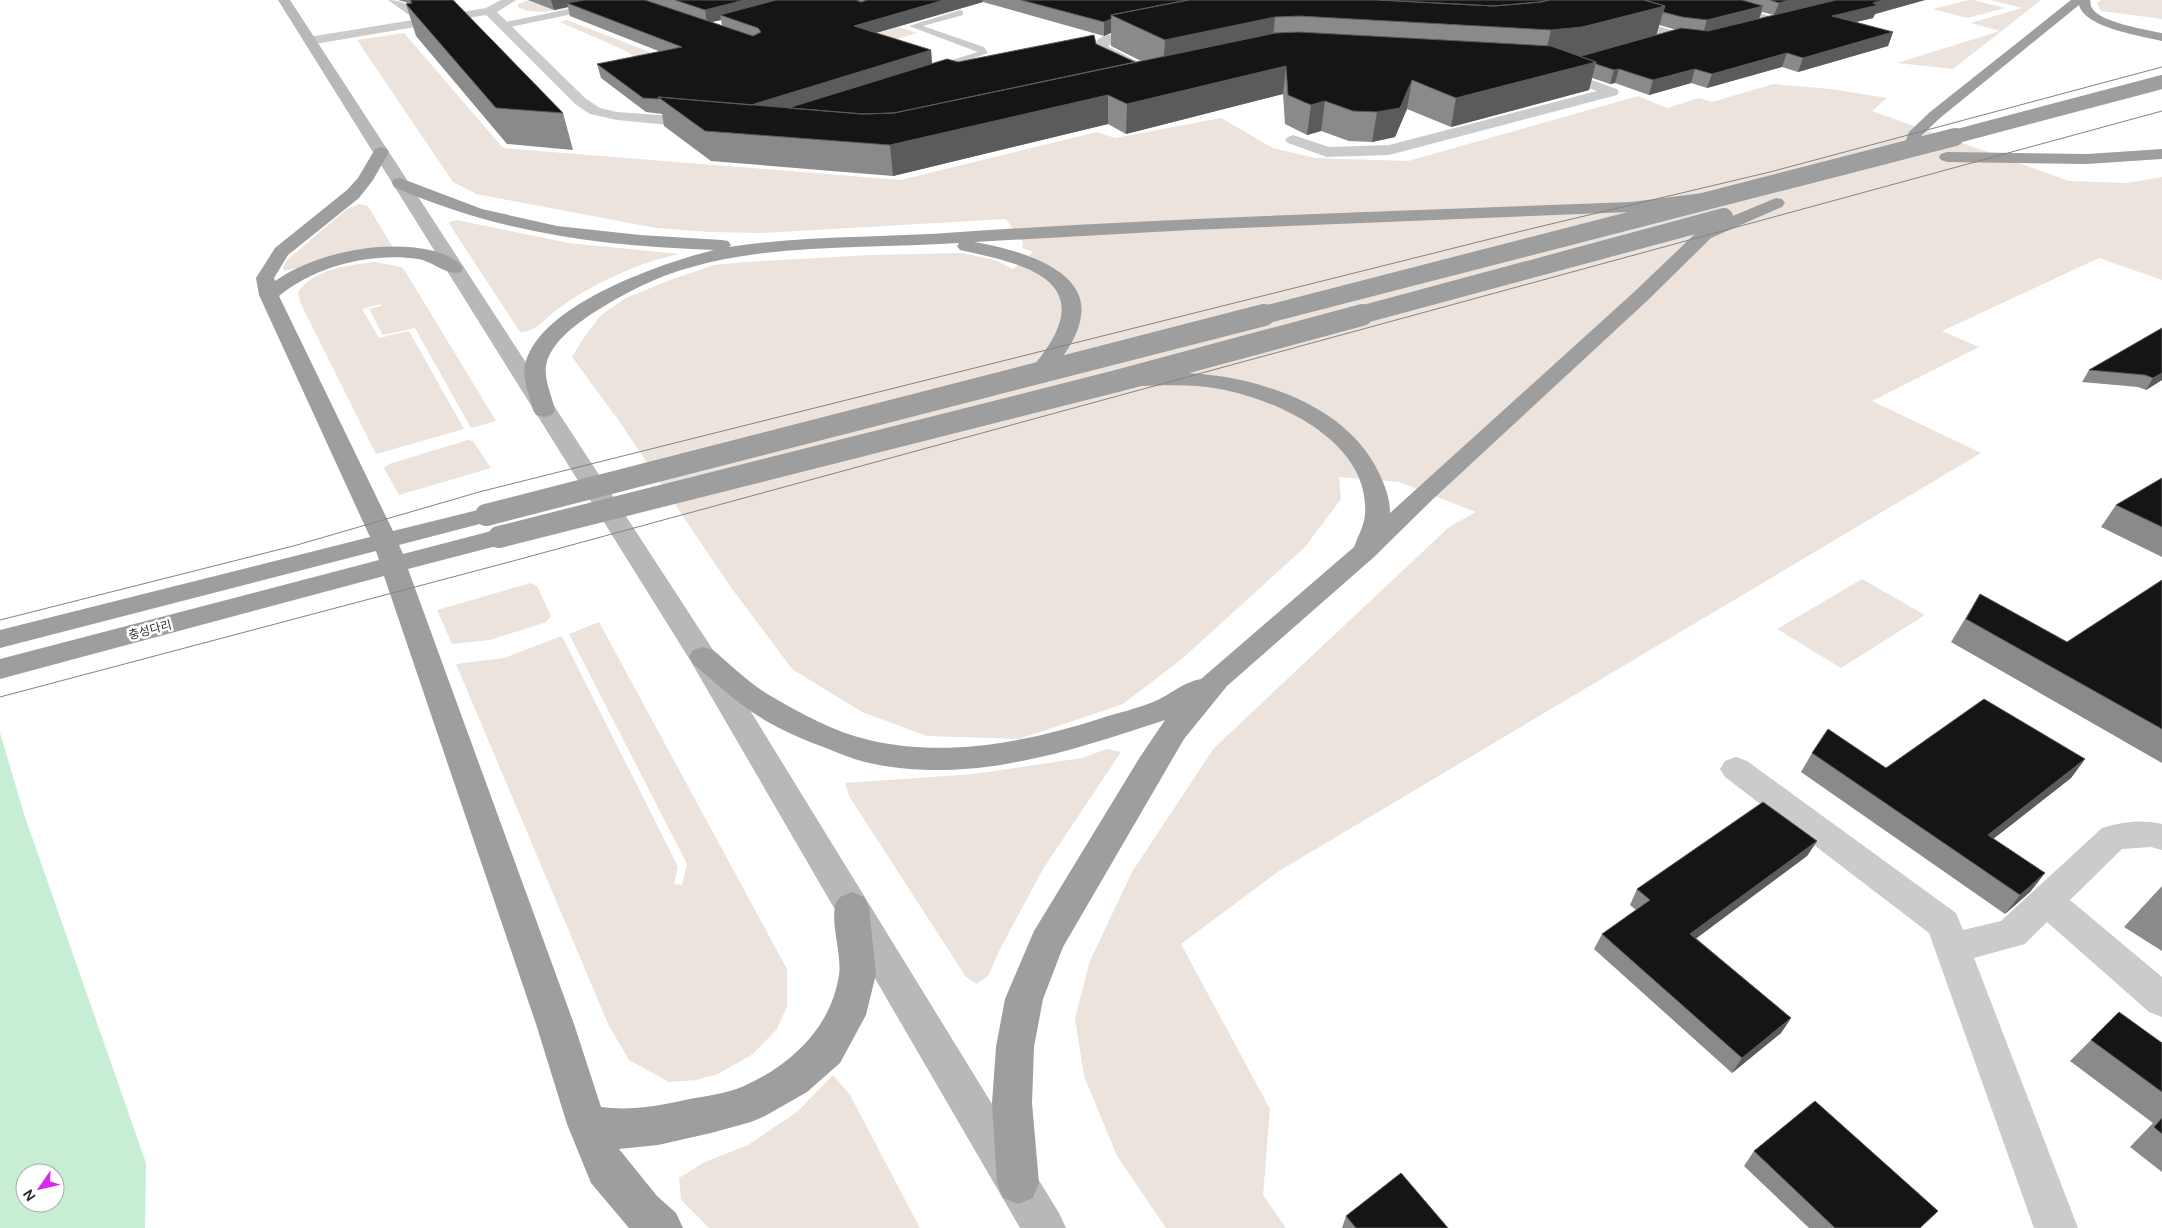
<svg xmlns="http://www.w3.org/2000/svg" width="2162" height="1228" viewBox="0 0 2162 1228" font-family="'DM Sans','Noto Sans KR',sans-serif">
	<rect width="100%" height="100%" fill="#fff"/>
	<path fill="#ece3dc" d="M529 0H601C580 5 538 19 518 7V4Z
		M1969 0H1973L2005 8 1967 18 1933 9Z
		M1990 0H2041L1953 69 1897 63 2000 31 1971 23 2022 8Z
		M2101 0H2162V19L2101 11 2097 3Z
		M567 20 795 108 657 72 626 51 560 22Z
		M899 27 917 33 852 52 843 43Z
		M404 33 503 148 901 180 1097 132 1115 138 1221 118 1273 148 1315 158 1408 161 1638 96 1667 108 1699 98 1712 102 1773 84 1831 89 1887 98 1872 111 2069 181 2127 183 2162 177V280L2099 258 1942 331 1979 347 1872 401 1981 453 1279 871 1181 944 1270 1109 1263 1195 1286 1228H1166L1117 1156 1084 1076 1075 1018 1090 961 1132 872 1214 748 1449 527 1476 512 1399 482 1339 477 1341 499 1305 547 1183 658 1123 704 1019 739 927 736 862 712 792 669 730 586 619 421 572 357 583 339 601 315 626 298 670 280 714 265 746 262 871 255 962 253 995 260 1013 269 1033 252 1022 248 1023 242 1006 219 762 233 709 232 656 228 476 194 453 182 357 40Z
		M359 204 368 206 392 246 285 271 283 268 287 260 347 209Z
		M457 220 568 243 680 254C642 261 589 285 558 309 546 317 536 333 520 332L450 225 449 222Z
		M375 262 401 267 405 271 496 421 471 428 415 328 383 335 369 309 381 306 380 304 362 309 379 338 409 331 464 429 376 454 300 302 298 292C314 269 348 265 375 262Z
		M468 440 473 441 491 468 399 495 384 468 389 464Z
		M1862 579 1925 615 1841 668 1777 629Z
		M531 583 537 586 551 616 546 622 490 640 452 644 437 610Z
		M599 622 787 969V1006L777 1029 753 1054 718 1074 696 1080 669 1082 629 1060 609 1026 456 664 504 658 562 636 678 867 674 884 682 885 687 864 569 634Z
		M1107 749 1121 752 1043 869 1000 949 988 976 977 984 966 977 849 796 845 783 974 774 1082 758Z
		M833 1075 850 1095 920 1228H709L681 1200 679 1178 705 1162 748 1145 797 1112Z"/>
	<path fill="#c7edd4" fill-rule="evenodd" d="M0 733 25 817 146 1163 145 1228H0ZM25 1173H55V1203H25Z"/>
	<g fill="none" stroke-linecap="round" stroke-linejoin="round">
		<path fill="#cbcbcb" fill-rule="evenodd" d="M388 0C404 0 417 9 428 22L423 25Z
			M612 0H629L625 3 505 28 500 25 505 22Z
			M1702 0H1716L1783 20 1778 23Z
			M960 10 963 11V15L923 26 984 47 988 53 934 72H926V68L978 52 909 26Z"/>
		<path fill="#cbcbcb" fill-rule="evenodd" d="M501 0H516L497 12 585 98 600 108 617 112 700 118 705 120 708 123 705 126 700 128 617 120 590 114 575 104 486 15 309 45 303 41 309 37 486 8Z
			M1549 0H1568L1678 32 1707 36 1708 39 1702 43 1677 40 1551 3Z
			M1148 27 1154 31 1152 34 1109 45V47L1139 62 1141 65 1139 68H1129L1095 49 1097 40 1104 36Z
			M1555 67 1617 89 1619 92 1617 95 1389 155 1327 157 1288 143 1285 140 1288 137 1293 135 1329 147 1389 145 1597 91 1550 74 1548 71Z
			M1736 757 1747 761 1956 913 1963 930 2001 921 2102 828C2121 822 2143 819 2162 824V850L2151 847 2122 849 2070 900 2162 977V1017L2149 1012 2047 922 2025 944 1974 958 2078 1228H2034L1929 933 1725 777 1720 769 1725 761Z"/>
		<path fill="#b8b8b8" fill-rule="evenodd" d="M278 0H290L713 650 1059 1213 1066 1228H1020L690 660Z"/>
		<path fill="#9e9e9e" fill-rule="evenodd" d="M2071 0H2090C2091 3 2090 5 2092 8 2099 22 2147 30 2162 33V41C2142 36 2085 28 2079 5L1940 118 1921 136 1917 151H1905L1903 148 1909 132 1930 112Z
			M381 147 387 149 389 152 373 180 359 198 288 255 274 278 275 281C317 252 385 239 434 251 445 254 457 259 463 268L461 272C445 276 433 261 418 259 372 252 315 266 279 296L393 531 486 508 495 510 498 515 495 520 399 545 403 554 499 529 508 531 512 537 508 543 408 569 574 1024 601 1107C629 1111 657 1106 685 1100 704 1096 726 1094 744 1086 791 1065 831 1028 839 975 842 956 831 925 835 907 835 904 838 900 840 897L852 892 864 897 869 907 876 974 866 1015 840 1063 807 1092 765 1116 751 1122 711 1133 658 1145 619 1149 657 1196 676 1213 683 1228H629L591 1183 567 1124 536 1024 384 576 0 679V659L379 560 376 551 0 648V630L370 537 259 295 256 278 275 248 347 190 358 178 375 149Z
			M2162 149V159L2087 164 1947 162 1941 160 1939 157 1941 154 1947 152 2087 154Z
			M400 178 482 209 557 226 640 235 722 240 728 241 731 245 729 247C805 235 884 238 960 232 1183 217 1407 211 1631 202L1703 193 1709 194 1711 198 1709 202 1703 203 1631 212 1190 230 974 242C1010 248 1089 267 1081 316 1078 339 1061 359 1048 377L1040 378 1032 377 1029 372C1040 357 1052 344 1058 327 1080 270 997 259 960 250L957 246 959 243C873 249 775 243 692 267 657 276 623 294 593 313 575 325 550 343 546 366 544 380 552 396 555 410L552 415 544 417 536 415 533 410C530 397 522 379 525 365 538 305 662 263 714 250 600 246 499 233 394 187L392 183 394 179Z
			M1776 198 1782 199 1785 203 1782 207 1711 238 1648 300 1433 499 1374 557 1227 686 1184 739 1063 947 1043 999 1034 1047 1032 1103 1039 1183 1033 1198 1018 1204 1003 1198 997 1183 992 1103 996 1047 1005 999 1034 931 1140 757 1165 720C1068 752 968 786 865 762 852 759 839 753 826 748 799 738 769 725 745 707 727 694 710 678 693 664L689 657 693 650 703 647 713 650C731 665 749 683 769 695 800 713 834 732 869 740 945 758 1027 742 1099 719 1117 713 1136 709 1153 702 1170 695 1183 682 1201 679L1354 547C1358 536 1364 526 1365 515 1371 442 1278 400 1220 389 1189 383 1160 386 1129 386L1121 385 1118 380 1121 375C1132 373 1144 373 1155 373 1234 369 1343 396 1379 473 1385 486 1390 498 1390 513L1634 292 1699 230Z"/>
		<path stroke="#838383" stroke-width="1" d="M0 620 297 545 479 492 1534 228 1770 172 2162 67
			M0 697 513 561 2162 111"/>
		<path stroke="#9e9e9e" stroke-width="14" d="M1950 138 2162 82"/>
		<path stroke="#9e9e9e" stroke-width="18" d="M1260 316 1955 137
			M1357 316 1724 217"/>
		<path stroke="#9e9e9e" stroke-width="22" d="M486 515 1264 315
			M499 537 1117 381 1362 315"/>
	</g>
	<path fill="#8a8a8a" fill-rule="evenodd" d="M398 0H453L563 113 573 150 507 144 416 36 406 4 408 3Z
		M528 0H1925L1875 14 1873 18 1855 22 1893 32 1888 46 1798 72 1782 67 1707 88 1691 83 1649 95 1615 83 1610 84 1592 78 1589 90 1451 127 1407 109 1395 137 1372 142 1349 141 1321 131 1307 135 1285 124 1283 94 1126 134 1108 124 893 176 711 161 664 126 662 114 646 112 601 78 597 64 661 52 570 16 568 7 554 10ZM983 2 1104 36 1111 33V46L1141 61 1135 62 1096 44 958 62 932 63 931 50 876 33ZM1762 12 1774 15 1759 19ZM721 20 722 26 711 22ZM1659 25 1677 30 1656 35Z
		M2162 328V380L2146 390 2138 387 2082 382 2089 370Z
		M2162 478V557L2101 527 2116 505Z
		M2162 580V763L1951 642 1980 594 2067 642Z
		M1812 753 1886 768 2085 759 2071 778 1993 839 2045 873 2030 892 2005 914 1801 772Z
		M1817 841 1807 856 1696 938 1791 1018 1781 1033 1732 1073 1594 949 1602 934 1636 910 1630 905 1637 889Z
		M2162 886V951L2124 927Z
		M2119 1012 2162 1043V1172L2130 1147 2153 1123 2070 1061Z
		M1754 1151 1921 1228H1809L1744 1166Z
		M1346 1216 1448 1228H1342Z"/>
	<path fill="#5b5b5b" d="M551 0H603L567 3 568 7 554 10Z
		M745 0H797L720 15 721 20 707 23 705 10Z
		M944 0H982L983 2 855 39 854 26Z
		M1790 0H1837L1774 15 1779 3Z
		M1884 0H1925L1875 14 1873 18 1827 29 1832 16Z
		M1665 6 1656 36 1578 57 1544 61 1551 30Z
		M1763 6 1759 19 1703 33 1707 20Z
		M1275 17 1272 48 1163 72 1165 40Z
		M1111 19V33L1104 36V22Z
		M1893 32 1888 46 1798 72 1803 58Z
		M931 50 932 64 777 112 747 106Z
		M1787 53 1782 67 1707 88 1712 74Z
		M1596 62 1589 90 1451 127 1456 98Z
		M1286 66 1283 94 1126 134 1127 104Z
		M1619 69 1615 83 1610 84 1614 70Z
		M1695 69 1691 83 1649 95 1653 80Z
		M1412 80 1407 109 1395 137 1372 142 1377 112Z
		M1108 95V124L893 176 890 145Z
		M1325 101 1321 131 1307 135 1311 105Z
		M2162 373V380L2146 390 2153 378Z
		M2085 759 2071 778 1974 854 1988 835Z
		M1817 841 1807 856 1682 949 1690 934Z
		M2045 873 2030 892 2005 914 2020 895Z
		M1791 1018 1781 1033 1732 1073 1742 1058Z"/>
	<path fill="#151515" stroke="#5b5b5b" d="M410 0H453L563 113 496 108 406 4 412 3Z
		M584 0H645L753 36 761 32 758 28 720 15 776 0H856L861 2 867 0H944L854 26 931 50 751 105 658 97 659 99 643 98 597 64 682 47 567 3Z
		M675 0H745L705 10Z
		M1021 0H1188L1111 15V19L1104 22Z
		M1188 0H1379L1494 6 1541 2 1549 0H1644L1665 6 1582 27 1551 30 1299 16 1275 17 1165 40 1111 15Z
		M1379 0H1549L1541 2 1494 6Z
		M1644 0H1742L1763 6 1707 20 1682 17 1663 12 1665 6Z
		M1770 0H1790L1779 3Z
		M1836 0H1884L1873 3 1878 5 1832 16 1893 32 1803 58 1787 53 1712 74 1695 69 1653 80 1619 69 1614 70 1596 64V62L1579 56 1585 55 1681 28 1708 31Z
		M1299 32 1551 46 1596 62 1456 98 1412 80 1400 108 1377 112 1353 111 1325 101 1311 105 1288 95 1286 66 1127 104 1108 95 890 145 705 131 658 97 863 114 894 113 1275 33Z
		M1094 35 1096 44 1135 62 894 113 863 114 788 108 947 59 958 62Z
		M2162 328V373L2153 378 2145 375 2089 370Z
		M2162 478V527L2116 505Z
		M2162 580V729L1966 619 1980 594 2067 642Z
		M1984 699 2085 759 1988 835 2045 873 2020 895 1812 753 1828 729 1886 768Z
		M1763 802 1817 841 1690 934 1791 1018 1742 1058 1602 934 1650 900 1637 889Z
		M2119 1012 2162 1043V1092L2091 1040Z
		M1815 1101 1938 1211 1920 1228H1835L1754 1151Z
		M2162 1118V1134L2154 1127Z
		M1401 1173 1448 1228H1356L1346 1216Z"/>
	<g text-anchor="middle" stroke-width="5" stroke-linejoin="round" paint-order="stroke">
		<g font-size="12" fill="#2e2e2e" stroke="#fff">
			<text transform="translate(150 630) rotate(-15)" y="4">충성다리</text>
		</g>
	</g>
	<g transform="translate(40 1188) rotate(236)"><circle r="24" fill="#ffffff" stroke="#ababab"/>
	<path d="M0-4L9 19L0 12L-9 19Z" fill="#d62aec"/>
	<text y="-8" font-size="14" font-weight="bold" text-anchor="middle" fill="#2e2e2e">N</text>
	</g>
</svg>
